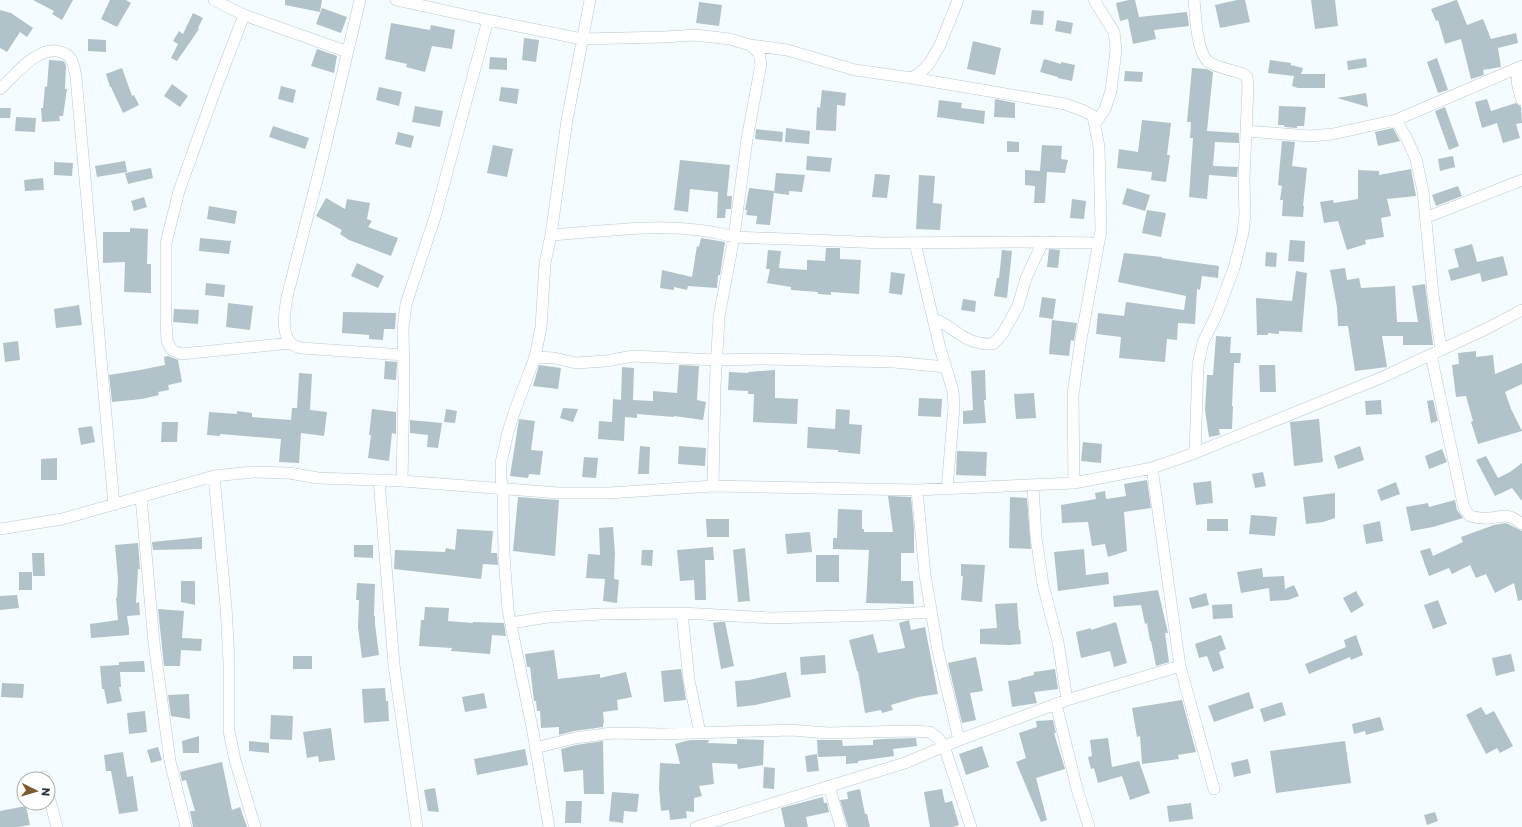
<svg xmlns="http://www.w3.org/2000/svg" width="1522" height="827" viewBox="0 0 1522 827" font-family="Poppins,sans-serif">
	<rect width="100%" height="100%" fill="#f5fcff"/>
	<path fill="#b2c2c9" d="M33 0H73L62 20 52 14 54 11Z
		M110 0H126L131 3 117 27 101 19Z
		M285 0H322L320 12 285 5Z
		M1129 0H1135L1139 17 1187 12 1189 26 1154 30 1156 39 1133 44 1128 19 1120 21 1116 3Z
		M1237 0H1245L1250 22 1220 28 1215 5Z
		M1311 0H1335L1338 26 1315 29Z
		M1456 0H1457L1467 25 1483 19 1491 39 1516 33 1518 43 1498 48 1501 67 1483 70 1484 75 1471 79 1461 39 1445 44 1438 20 1436 21 1431 9Z
		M699 2 722 5 719 26 696 23Z
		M322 8 347 17 341 33 316 24Z
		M0 10 11 13 33 28 27 37 20 32 7 52 0 48Z
		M1032 10 1044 11 1043 25 1030 24Z
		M193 13 203 18 198 28 199 29 177 61 171 58 178 44 173 41 179 31 183 34Z
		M1057 20 1073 23 1071 34 1055 31Z
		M391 23 430 30 431 25 455 30 452 49 432 46 425 72 406 67 407 64 385 59Z
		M524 38 539 40 536 62 522 60Z
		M88 39 106 40V52L88 51Z
		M973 41 1001 48 995 75 967 69Z
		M317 49 337 56 334 73 311 66Z
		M490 57 507 58V70L489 69Z
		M1366 58 1367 67 1348 70 1347 61Z
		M1437 58 1448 90 1438 93 1427 62Z
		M1044 59 1061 64V62L1075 65 1072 81 1058 78V77L1040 72Z
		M49 60 63 61 65 63 66 66 65 89H67L63 116H59L60 121 42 122 41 108H43L45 86 47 87Z
		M1270 60 1291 63V65L1303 68 1301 74H1325V88H1298L1292 86 1294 76 1268 73Z
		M122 68 132 96 134 95 139 105 123 113 111 87H110L106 74Z
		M1192 68 1206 69 1213 72 1207 131 1239 133V143L1215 142 1213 166 1238 167 1237 177 1209 175 1207 199 1189 197 1193 138H1190L1191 122H1187Z
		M1125 71 1143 72 1142 82 1124 81Z
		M172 84 188 96 180 107 164 96Z
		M281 86 296 90 293 103 278 99Z
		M379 87 402 92 399 106 376 100Z
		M501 87 519 89 517 104 499 101Z
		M822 90 846 93 845 106 837 105 836 131 816 130 817 107 820 108Z
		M1366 93 1368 107 1337 98Z
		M995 99 1015 103V118L994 117Z
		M1487 99 1491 111 1516 103 1521 107 1522 123 1516 124 1520 138 1503 143 1497 123 1482 128 1475 102Z
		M939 100 962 103 961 108 985 111 984 124 937 117Z
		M415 106 443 111 440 127 412 122Z
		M1279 106 1306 107 1304 126H1297V128L1284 127V125H1278Z
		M1445 107 1459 146 1449 150 1435 111Z
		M0 108H11L10 118H0Z
		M16 117 36 118 35 132 15 131Z
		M1142 120 1171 123 1167 155H1170L1166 182 1151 180 1152 172 1117 168 1119 149 1138 152Z
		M273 126 309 138 305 149 269 137Z
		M786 128 810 131 809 144 785 142Z
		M1393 128 1400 141 1378 146 1375 132Z
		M756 129 783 132 782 142 755 139Z
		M398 132 414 136 411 148 395 144Z
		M1007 141 1019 142V152H1007Z
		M1282 141 1295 142 1292 166 1307 168 1303 206H1304L1303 217 1282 216 1283 200H1280L1282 186 1278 185Z
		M493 145 513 149 507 177 487 173Z
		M1042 145 1062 146 1061 159 1068 160 1065 173 1047 172 1045 203H1034L1035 186 1025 185V170L1040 171Z
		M807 156 832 158 830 172 806 170Z
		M1453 156 1455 167 1440 171 1438 159Z
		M680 160 730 165 727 196H732L731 209H726L725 218H717L718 192 690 189 688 212 674 210Z
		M125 161 127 172 97 177 95 166Z
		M54 162 73 163 72 176 54 175Z
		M151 168 153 178 128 184 125 173Z
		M1411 169 1416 196 1387 199 1391 216 1381 218 1384 237 1365 240 1366 244 1347 250 1338 221 1324 223 1320 202 1333 200 1334 203 1358 199V170L1379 171V175Z
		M776 173 805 175 802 192 789 191V195L774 193Z
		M875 174 890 175 887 198 872 197Z
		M919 175 935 176 933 203 942 204 940 230 916 229Z
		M43 178 44 190 25 191 24 180Z
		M1458 186 1462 196 1436 206 1432 195Z
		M749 188 774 191 770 225 756 224 757 216 746 215 747 210H745Z
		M1127 188 1150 195 1145 211 1122 204Z
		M144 197 147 207 134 211 131 201Z
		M326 198 345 209 347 199 370 203 367 219 372 221 368 227 398 238 391 256 349 240 340 234 342 230 316 216Z
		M1072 199 1086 201 1084 219 1070 218Z
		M209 206 237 211 235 224 207 219Z
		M1147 210 1166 213 1161 237 1142 233Z
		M130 228 148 229 147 264H151V293L124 292 125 262 103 263V232H130Z
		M200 238 231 241 229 254 199 251Z
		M701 238 725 242 720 275H718L717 288 688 286 687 290 674 287V290L660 288 662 270 692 277 697 246 699 247Z
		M1290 240 1305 241 1304 262 1288 261Z
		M1472 244 1477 262 1503 256 1508 275 1482 282 1480 273 1451 281 1448 270 1459 267 1454 249Z
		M826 248H840V259L861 260 859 294 831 292V295L818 294V292L791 290V287L767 283 770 269H766L768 250 781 251 779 268 807 270V260L825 261Z
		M1049 249 1060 250 1058 268 1047 267Z
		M1002 250 1012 251 1007 298 994 296 997 278H999Z
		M1266 252 1277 253 1276 267 1265 266Z
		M1124 253 1162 257V258L1182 261 1219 266 1218 278 1202 276 1200 290 1197 289 1195 324 1178 323 1177 340 1167 339 1165 362 1119 358 1121 337 1096 334 1098 313 1124 316 1126 302 1184 310 1186 296 1118 282Z
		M357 263 384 276 378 288 351 276Z
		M1345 268 1347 280 1359 278 1361 288 1395 286 1397 322H1418L1412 286 1425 284 1433 345H1403V336H1382L1387 367 1355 371 1348 326H1338L1337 307 1330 270Z
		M1296 271 1307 273 1302 332 1279 331V334L1268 333V335H1257L1256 298 1292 301Z
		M891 272 905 274 902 295 889 293Z
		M206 283 225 285 224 297 205 295Z
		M1042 297 1056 299 1053 319 1039 317Z
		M963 299 976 301 975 312 961 310Z
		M228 303 253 306 250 330 226 327Z
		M79 305 82 325 56 328 54 309Z
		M174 309 199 310 198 324 173 322Z
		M343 312 396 313 395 329H384L383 340 369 339V335L342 333Z
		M1052 320 1077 323 1074 341 1071 340 1069 356 1049 354Z
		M1216 336 1231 337 1230 353H1241L1240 363H1234L1232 406H1233L1232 429H1219L1220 435 1209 437 1205 410 1207 375H1213Z
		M18 341 20 360 5 362 3 343Z
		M1476 351V357L1493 355 1495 374 1522 363V384L1505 392 1511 409 1522 431 1478 444 1471 422 1473 421 1466 396 1456 397 1452 365 1459 364 1458 353Z
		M168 356 178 360 182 382 168 385 169 390 158 392 159 395 142 399 112 402 109 375 140 370 165 365 164 357Z
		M385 361 397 362 396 380 384 379Z
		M539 365 561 368 558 389 533 386Z
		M679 365 699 366 697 400 706 402 703 420 674 416V417L637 414V418L625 417 624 441 598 439 599 421 612 422 613 399 621 400 622 367 634 368 633 400 653 401V391L677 393Z
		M1259 365H1275L1276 392H1260Z
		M775 370V398L798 399 797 424 753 422 754 394H748V391L728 390 729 372 748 373V372Z
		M985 370 986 400H984L986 423 963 424V411L973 410 971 371Z
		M299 373 312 374 310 410 327 412 324 436 301 433 299 463 279 462 281 439 220 434V436L207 435 209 412 237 414V411L252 413V417L291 420 292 408H297Z
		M1034 393 1036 418 1016 419 1014 394Z
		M919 398 942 399 941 417 918 416Z
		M1381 400 1382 414 1366 415 1365 401Z
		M1433 400 1438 421 1431 423 1427 401Z
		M563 408 578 409 573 422 560 418Z
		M372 409 396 412V434L392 433 389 461 368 458 371 435H369Z
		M446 409 457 411 455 423 444 422Z
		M836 409 850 410 849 424 862 425 860 454 838 452V450L807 448 808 427 835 429Z
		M519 419 535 421 531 450 543 451 540 475 529 474 528 478 510 476Z
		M1319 419 1323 462 1294 466 1290 422Z
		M410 420 442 423 438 448 427 447 428 435 410 433Z
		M162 422H178L177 442H161Z
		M92 426 95 442 81 445 78 428Z
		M1083 442 1102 444 1101 463 1081 461Z
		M640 446 650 447 649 474H638Z
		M679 446 706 448 705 466 678 464Z
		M1360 446 1364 460 1338 469 1334 456Z
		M1442 449 1447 462 1429 469 1425 456Z
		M957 451 987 452 986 476 956 475Z
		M1486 456 1498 478 1510 472 1522 463V501L1512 488 1495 496 1476 460Z
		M584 457 598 458 596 478 582 477Z
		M57 458V480H41V459Z
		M1263 472 1266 486 1255 488 1252 474Z
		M1147 480 1151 508 1124 512 1127 551 1108 557 1105 544 1092 546 1088 522 1062 523 1061 505 1096 499 1095 493 1105 491 1106 499 1126 496 1124 484Z
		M1211 481 1213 503 1196 505 1193 483Z
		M1396 482 1400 494 1381 501 1377 490Z
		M1335 493V518L1323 522 1306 524 1303 497Z
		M888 496 911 497 914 529V553H901V581H913L914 604 866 603 869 550 833 549V538H837L838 509 862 510V529H864V532H893Z
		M518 497 559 500 555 556 513 551Z
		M1010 497 1027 498 1031 549 1009 548Z
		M1455 500 1457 510 1463 518 1433 527 1411 531 1406 507 1428 503 1429 507Z
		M1251 515 1277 517 1275 536 1249 534Z
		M706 519H729V537H707Z
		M1207 519H1228V531H1207Z
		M1380 521 1383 541 1366 544 1363 525Z
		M1506 523 1522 531V600L1518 601 1514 583 1495 593 1486 574 1476 578 1470 565 1452 574 1449 568 1429 576 1420 551 1430 548 1433 556 1463 542 1461 537 1494 525Z
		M613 527 615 553 614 579 619 580 617 603 603 601 605 579 586 578 588 554 600 555 599 528Z
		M457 529 493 531 491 553H497L498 565 483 564 481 579 394 569 395 550 445 552 446 548 455 550Z
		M810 532 812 552 787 554 785 534Z
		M202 537V549L153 550 152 542Z
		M138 543 140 569H138L136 603 139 602 140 615 127 616 129 629V635L91 638 90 624 118 620 116 598H117L118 579 115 545Z
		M354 545H373V558L354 557Z
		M713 547 714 560H705L706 600H695L694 580 680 581 677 550Z
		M745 548 750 601 738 602 733 550Z
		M1084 549 1086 575 1108 572 1109 584 1058 591 1054 552Z
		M642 550H653L652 566 641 565Z
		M32 553H44L45 576H33Z
		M816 555H839V582H816Z
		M961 564 985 565 982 602 961 600 963 576H961Z
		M1262 568 1263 577 1284 576 1285 589 1294 585 1299 596 1288 600 1270 601 1269 588 1241 593 1237 572Z
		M19 572H32V590H19Z
		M181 581H195V605L181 602Z
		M357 583 375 584 374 616H375V624L379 655 362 658 358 627 359 600H356Z
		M1158 590 1168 633H1165L1169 662 1156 666 1151 641H1150L1147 623 1145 624 1141 605 1114 607 1113 596Z
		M1356 591 1364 605 1351 613 1343 598Z
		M1206 593 1209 605 1192 609 1189 598Z
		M17 595 19 608 0 610V596Z
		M1438 600 1447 624 1433 629 1424 605Z
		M1017 603 1019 630H1020L1021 644 1009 645 980 644V629L997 628 995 604Z
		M1232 604 1233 618 1213 619 1212 605Z
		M425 607 449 608 448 621 473 623V622L504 623 506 636 492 635 490 654 451 651 452 648 419 646 421 620H424Z
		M158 609 184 611 182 638 202 639 201 651 181 650 180 666H164Z
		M909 620 911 630 925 627 938 694 918 697 891 705 893 710 882 713 881 710 865 713 858 671H857L849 640 873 634 878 653 905 648 899 623Z
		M719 622H725L734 666 721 669 713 623Z
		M1116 622 1127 663 1114 667 1110 651 1081 658 1076 632 1091 628V630Z
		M1221 635 1226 649 1219 652 1224 668 1213 672 1207 656 1199 658 1195 644Z
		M1356 635 1363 655 1351 660 1350 657 1309 674 1305 664 1346 647 1344 640Z
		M554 650 558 679 600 674V678L626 672 632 697 617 700 618 710 603 712 604 723H603V727L574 731 559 735V727L541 728 540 711H537L536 701H534L530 667H527L525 654Z
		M1511 654 1515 671 1496 676 1492 658Z
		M825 655 826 673 801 675 800 657Z
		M293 656H312V669H293Z
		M976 657 983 691 970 693 976 720 962 723 948 663Z
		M144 661 145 672H120L121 687H119L122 701 107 704 104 689H102L100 666 119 665V662Z
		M681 669 686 700 664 702 661 671Z
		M1055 669 1058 689 1034 692 1037 703 1012 707 1008 681 1021 679V678L1034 675V672Z
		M786 672 791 697 755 705 737 707 735 681 749 680Z
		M2 683 24 684 23 698 1 697Z
		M385 688 386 701H388L389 721 364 723 362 689Z
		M1249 692 1254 708 1214 722 1208 706Z
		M484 693 487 708 465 712 462 697Z
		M189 694 190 719 171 716 168 695Z
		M1182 700 1196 752 1178 755 1179 759 1142 764 1140 736 1137 737 1132 708Z
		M1282 702 1286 715 1264 722 1260 709Z
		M1481 707 1486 715 1494 711 1513 746 1500 753 1497 748 1486 754 1466 715Z
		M145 711 147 732 129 734 127 713Z
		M271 715 293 716 292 740 270 739Z
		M1380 717 1384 730 1366 735 1365 731 1354 734 1352 724Z
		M1053 720 1056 733H1054L1065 769 1036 778 1047 820 1041 822 1016 762 1026 758 1019 733 1037 727 1036 721Z
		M331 728 335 760 319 762 318 756 307 758 303 732Z
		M199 736V753H183L182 741Z
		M916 738 917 746 893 749 894 756 858 761V763L846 764V756L818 757 817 740H842L843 746 873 745V740L883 739Z
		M1108 738 1112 767 1139 761 1150 793 1130 800 1122 776 1098 783 1094 768 1091 769 1088 757 1092 756 1090 740Z
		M737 739 764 740 763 765 738 769 737 764 712 763 714 784 699 786 702 796 694 798V812L686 811 687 818 670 820 669 810 661 811 659 788 660 763 680 764 675 744 690 740H709L708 743 737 744Z
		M249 741 269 743V753L249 751Z
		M603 741 604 794H584L583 770 564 772 561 749 576 745Z
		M1345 741 1351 783 1276 793 1270 751Z
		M982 746 989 767 966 775 959 754Z
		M158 747 162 760 151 763 147 750Z
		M525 749 528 765 477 775 474 759Z
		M123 752 127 777 133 776 138 811 119 814 111 771H106L104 755Z
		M817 754 819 771 807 772 805 756Z
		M1248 759 1251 773 1234 777 1231 763Z
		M222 762 232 810 240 807 247 827H193L190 811H195L186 780 182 781 180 772Z
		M764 767 775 768 774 789 763 788Z
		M435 788 439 812 428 811 424 790Z
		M860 789 865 814H867L870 827H848L840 800 848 799 847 792Z
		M942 789 945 803 952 801 959 825 953 827H930L924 792Z
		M612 792 639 794 637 812 624 811 623 823 609 821Z
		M823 797 824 803H827L829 812 806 817 808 827H785L781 808Z
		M566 801H582L581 823H565Z
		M1191 803 1193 819 1169 822 1167 806Z
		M26 806 30 825 18 827H0V811Z
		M1435 812 1438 821 1427 825 1424 815Z"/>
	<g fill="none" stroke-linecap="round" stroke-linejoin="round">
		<g stroke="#bac9d0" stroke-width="12">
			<path id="minor" d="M214 0 244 15 348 52
				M360 0 323 156 287 297C285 310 280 334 292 344 294 346 298 347 301 348L404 355
				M396 0 488 20 582 39 665 37 695 35 730 39 750 45 787 50 855 70 912 78 921 72 929 64 940 45 958 0
				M1094 0 1114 32 1116 50 1111 91 1105 109 1095 124
				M1194 0C1196 16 1196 54 1210 63 1217 67 1235 71 1243 74L1247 77 1248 86 1244 179 1245 214 1243 233 1234 268 1216 316 1203 342 1198 365 1195 453
				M244 15 216 88 179 191 166 243V321L167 341 172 350 181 354 291 343
				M1519 67C1515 78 1518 89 1522 100
				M912 78 1065 104 1084 111 1093 116 1099 147 1101 230 1080 345 1073 395 1074 483
				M0 89C15 75 39 44 61 52 65 53 69 56 71 59 74 64 75 72 76 77L114 505
				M1396 120 1406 137 1416 159 1423 191 1433 294 1441 350
				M1246 131 1310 136 1333 134 1396 120 1522 66
				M1425 218 1522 180
				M551 235C612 231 674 220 734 237L884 243 1018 242 1099 243
				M915 243 940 348 953 391 954 407 947 489
				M933 318C957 328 963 345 993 344L1003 333 1018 306 1026 278 1043 242
				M1431 355 1464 508 1470 516C1474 517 1478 518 1483 518 1502 520 1503 509 1522 524
				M535 357 554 358 576 363 606 361 633 356 716 360 760 359 894 362 946 367
				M1152 468 1180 666 1214 789
				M214 476 226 607 229 661V731L235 760 255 827
				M379 480 394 665 417 827
				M402 481 404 385 403 328 406 304 435 217 488 20
				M713 486 715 386 719 317 734 237 747 139 761 64 759 53 750 45
				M1033 486 1036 537 1043 585 1058 642 1067 700
				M917 490 925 575 938 651 959 740
				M141 497 154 643 170 761 186 827
				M0 529 62 519 214 476 253 472 289 473 318 478 402 481 559 493H609L713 486 917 490 1074 483 1152 468 1195 453 1383 377 1488 328 1522 310
				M682 613 689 680 700 733
				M511 623 548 617 602 614 682 613 772 618 882 615 931 612
				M1056 704 1077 789 1089 827
				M535 748 575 738 612 733 663 734 790 730 828 733 911 731 930 732 938 738 944 746 971 827
				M44 777V779
				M829 786 841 827
				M48 793 57 827
				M549 827 533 732 508 610 504 555 503 489 501 479V463L508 432 515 410 535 357 541 327 545 263 551 235 567 120 590 0
				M696 827 905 763 959 740 1067 700 1180 666"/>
		</g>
		<use href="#minor" stroke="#fff" stroke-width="11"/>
	</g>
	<g transform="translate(36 791) rotate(95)"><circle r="19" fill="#ffffff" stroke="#abadae"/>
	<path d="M0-3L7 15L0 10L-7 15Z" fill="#7a5c30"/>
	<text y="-6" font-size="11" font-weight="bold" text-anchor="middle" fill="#2c3235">N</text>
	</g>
</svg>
